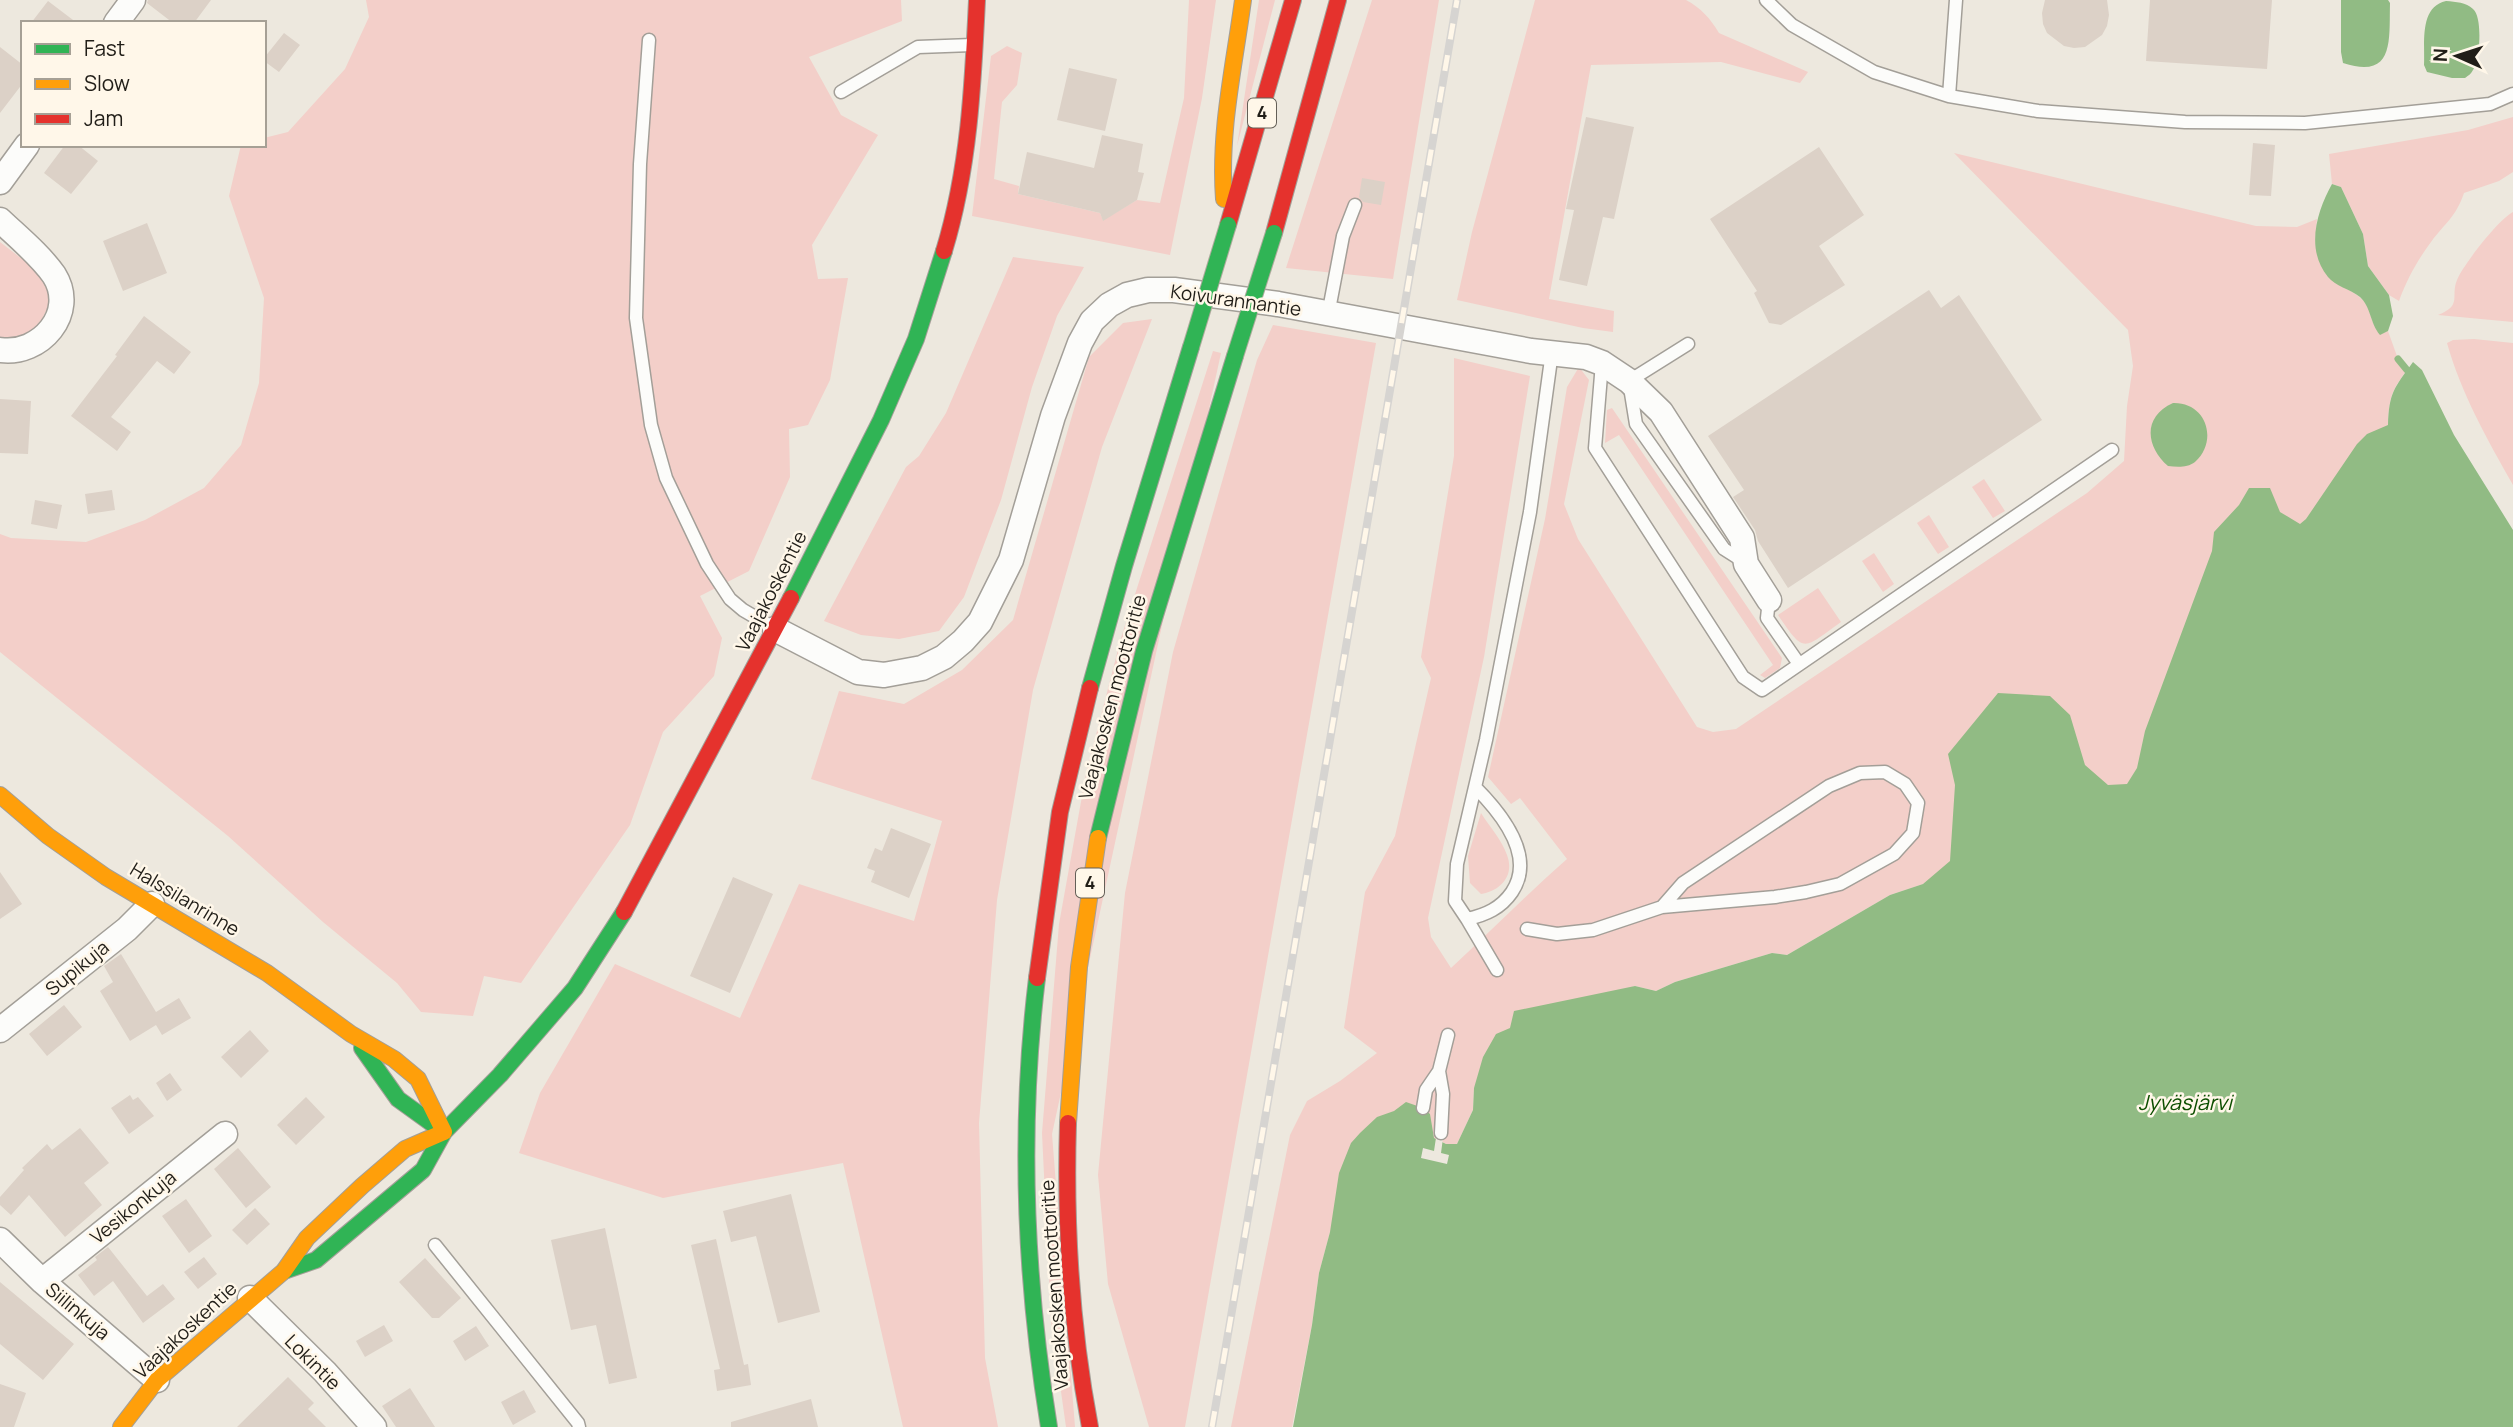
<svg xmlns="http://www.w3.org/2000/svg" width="2513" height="1427" viewBox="0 0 2513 1427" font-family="Manrope,sans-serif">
	<rect width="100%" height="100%" fill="#ede8de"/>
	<path fill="#f3cfc9" d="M366 0H901L902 21 809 57 841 115 878 135 812 245 818 279 848 278 830 380 808 425 789 429 790 477 749 571 700 596 722 638 714 676 663 732 630 825 521 983 484 976 473 1016 421 1012 397 983 323 922 228 836 0 652V534L11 538 86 542 145 520 204 488 241 445 259 383 264 298 229 196 241 145H264V138L288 132 345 69 369 17Z
		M1189 0H1216L1202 98 1170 255 972 216 991 56 1007 46 1022 53 1017 85 1002 102 994 179 1019 186 1018 194 1100 213 1103 220 1137 200 1160 203 1184 98Z
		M1259 0H1275L1237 146Z
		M1372 0H1439L1393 279 1286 268Z
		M1535 0H1686C1701 8 1710 18 1719 33L1808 72 1800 83 1721 62 1591 65 1549 299 1614 311 1613 332 1583 328 1457 300 1472 232Z
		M2513 117V172L2499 181 2464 193C2456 217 2445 223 2431 242 2417 261 2407 279 2399 301L2389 295 2368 266 2363 234 2341 187 2332 184 2329 154 2468 130Z
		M1954 153 2256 226 2297 227 2317 219C2314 251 2315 270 2344 287 2352 292 2361 296 2366 304 2372 314 2371 324 2380 334L2388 331 2398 359 2407 370C2391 391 2389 399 2388 425L2513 598 2063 838 1890 895 1787 955 1772 953 1675 982 1656 991 1635 986 1510 1028 1474 1088 1473 1110 1457 1144H1446L1434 1138 1330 1232 1319 1273 1312 1325 1292 1427H1231L1290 1135 1307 1101 1340 1081 1377 1053 1344 1028 1365 892 1395 836 1431 678 1421 657 1454 456V358L1530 376 1484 657 1428 918 1431 937 1451 968C1490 932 1527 894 1567 859L1520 798 1511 804 1488 777 1545 519 1567 387 1579 367 1589 380 1564 504 1578 539 1697 727 1713 732 1736 729 2087 493 2124 461 2127 406 2133 366 2128 330Z
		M2513 212V322L2438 315C2463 305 2450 297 2457 280 2463 265 2499 219 2513 212Z
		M0 242 39 272 51 296C43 326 31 338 0 339Z
		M1013 257 1084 267 1057 316 1032 387 1001 500 964 597 939 631 899 639 861 635 824 621 906 467 919 456 946 413Z
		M1152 319 1102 447 1033 690 997 900 979 1123 985 1358 998 1427H903L843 1163 663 1198 519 1153 540 1093 615 964 740 1018 799 884 914 921 942 821 811 779 839 691 904 704 962 670 1013 620 1089 357 1123 323Z
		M1273 325 1376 343 1185 1427H1149L1108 1284 1098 1175 1125 893 1173 652 1257 360Z
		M2474 339 2513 343V485C2487 439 2461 393 2447 343L2453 340Z
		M1213 351 1221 353 1052 1134 1075 1427H1066L1051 1321 1042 1133 1059 924 1086 774 1121 638Z
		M1612 408 1782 658 1780 668 1765 678 1760 675 1773 665 1619 435 1605 443 1607 410Z
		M1984 479 2005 511 1993 518 1972 487Z
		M1929 515 1949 547 1938 554 1917 523Z
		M1874 553 1894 584 1883 592 1862 561Z
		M1818 588 1841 622C1803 649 1805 655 1778 615Z
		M1481 813C1489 826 1502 840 1507 855 1515 876 1500 891 1481 894L1470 883 1468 856Z"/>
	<path fill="#91bb84" d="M2341 0H2388L2390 3C2389 40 2395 80 2343 63L2341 52Z
		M2446 1C2456 2 2466 2 2473 9 2483 17 2480 60 2473 70 2471 74 2469 75 2465 78H2452L2427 72 2424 65C2425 43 2419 7 2446 1Z
		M2332 184 2341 187 2363 234 2368 266 2389 295 2393 316 2388 331 2380 335C2370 323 2371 307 2360 297 2350 289 2335 286 2328 277 2305 249 2317 211 2332 184Z
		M2413 362 2422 370 2454 435 2513 530V1427H1293L1312 1325 1319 1273 1330 1232 1339 1173 1351 1143 1360 1133 1377 1117 1394 1111 1406 1102 1423 1108 1430 1114 1434 1138 1446 1144H1457L1473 1110 1474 1088 1483 1057 1496 1034 1510 1028 1514 1011 1635 986 1656 991 1675 982 1772 953 1787 955 1890 895 1923 884 1950 861 1955 785 1948 754 1998 693 2050 696 2070 715 2085 765 2108 785 2127 784 2137 768 2145 731 2212 551 2214 532 2239 505 2249 488H2270L2280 512 2300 524 2306 519 2357 444 2367 434 2388 425C2389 393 2394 388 2413 362Z
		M2173 403C2206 402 2219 440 2195 462 2187 468 2177 467 2168 466 2146 447 2142 417 2173 403Z"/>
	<path fill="#ede8de" d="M1437 1131 1443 1138 1441 1153 1449 1155 1447 1164 1421 1158 1423 1148 1434 1151Z"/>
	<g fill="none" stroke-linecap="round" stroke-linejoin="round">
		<path stroke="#91bb84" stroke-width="7" d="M2398 359 2407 370"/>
	</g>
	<path fill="#dcd1c7" d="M148 0H211L194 23H173L147 3Z
		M2045 0H2107L2109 15 2107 26 2102 35 2085 47 2074 48 2064 46 2047 33 2043 24 2042 13Z
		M2150 0H2272L2267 69 2146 61Z
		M48 1 77 23H31Z
		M284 33 300 45 279 72 264 61V58Z
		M0 47 23 65V83L0 113Z
		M1069 68 1117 79 1105 131 1057 120Z
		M1586 117 1634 127 1614 219 1603 217 1587 286 1559 280 1574 210 1566 209Z
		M1102 135 1143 144 1138 172 1144 173 1137 200 1103 221 1100 213 1018 194 1027 152 1094 168Z
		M2253 143 2275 145 2271 196 2249 195Z
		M65 145H78L98 161 71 194 44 173Z
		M1819 147 1864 215 1819 246 1845 285 1781 325 1769 323 1754 293 1757 291 1710 219Z
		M1362 178 1385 182 1381 205 1363 202 1359 197Z
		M147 223 167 273 123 291 103 241Z
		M1929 290 1941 308 1959 295 2042 420 1788 588 1758 541 1755 530 1733 497 1744 490 1708 436Z
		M144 316 191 352 174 374 157 361 111 417 131 432 117 451 71 416 117 356 115 355Z
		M0 399 31 401 28 454 0 453Z
		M112 490 115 510 88 514 85 494Z
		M35 500 62 505 57 529 31 524Z
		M891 828 931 844 909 898 871 882 875 871 867 868 875 848 882 851Z
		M0 872 22 904 0 919Z
		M733 877 773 894 730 993 690 976Z
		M121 954 156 1012 179 998 191 1018 162 1035 156 1025 130 1041 100 991 113 982 104 966Z
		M64 1005 82 1027 47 1056 29 1034Z
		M250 1030 269 1051 241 1078 221 1057Z
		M170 1073 182 1090 167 1101 156 1083Z
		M130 1095 133 1100 138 1097 154 1116 129 1134 111 1108Z
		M306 1097 325 1117 296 1145 277 1125Z
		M80 1128 109 1163 84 1183 102 1205 65 1237 29 1195 11 1215 0 1205V1197L24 1170 22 1168 47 1144 52 1150Z
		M238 1148 271 1187 246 1208 214 1169Z
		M791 1194 820 1312 778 1323 756 1236 731 1242 723 1211Z
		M186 1199 212 1236 189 1253 162 1216Z
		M255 1208 270 1224 247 1245 232 1230Z
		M605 1228 637 1378 609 1384 596 1325 571 1330 551 1240Z
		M716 1239 744 1365 748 1364 751 1385 717 1391 714 1370 720 1369 691 1245Z
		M108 1247 147 1296 163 1284 175 1299 143 1323 113 1281 94 1296 78 1275 97 1260 95 1257Z
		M204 1257 217 1274 198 1289 184 1272Z
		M425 1258 461 1298 439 1318H432L399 1282Z
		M0 1282 74 1344 43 1380 0 1344Z
		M384 1325 393 1341 365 1357 356 1341Z
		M476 1326 489 1346 465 1361 453 1341Z
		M288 1377 314 1403 308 1409 326 1427H237Z
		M0 1384 26 1393 14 1427H0Z
		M410 1388 435 1427H396L382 1406Z
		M524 1390 536 1412 513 1425 501 1402Z
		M811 1399 818 1427H731V1422Z"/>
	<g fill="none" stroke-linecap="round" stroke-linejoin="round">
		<g stroke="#a39f98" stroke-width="15">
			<path id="lane" d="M1766 0 1792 25 1874 72 1949 96 2038 111 2185 122 2305 123 2490 104 2513 94
				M649 40 640 164 636 318 651 425 666 478 707 564 730 599 743 610 772 627
				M841 92 918 47 972 45
				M1949 96 1956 0
				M1328 315 1343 236 1355 205
				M1688 344 1629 381 1636 424 1724 549 1746 563
				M1602 363 1595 448 1743 677 1762 690 2112 450
				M1769 600 1767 618 1799 664
				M1475 787C1501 813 1536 856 1512 892 1501 908 1486 915 1467 919L1455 901 1457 864 1486 740 1530 512 1552 352
				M1467 919 1497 970
				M1527 929 1557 934 1593 930 1662 907 1775 897 1806 892 1840 884 1894 854 1913 833 1918 803 1905 784 1885 772 1860 773 1829 786 1683 883 1662 907
				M1439 1071 1443 1094 1441 1133
				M1423 1108 1426 1090 1439 1071 1448 1035
				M435 1245 578 1423 579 1427"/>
		</g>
		<g stroke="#a39f98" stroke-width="27">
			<path id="street" d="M116 23 133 0
				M0 182 27 145
				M0 220C18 237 40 255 54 275 78 313 40 356 0 350
				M775 629 858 672 884 675 922 668 944 657 963 641 980 622 1011 560 1053 416 1080 343 1092 321 1109 305 1127 295 1148 290H1174L1278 304 1531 351 1586 357 1602 363 1629 381 1661 412 1742 538 1746 564 1769 600
				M0 1030 127 929 152 904
				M0 1240 42 1281 157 1380
				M42 1281 225 1134
				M250 1298 325 1372 374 1427"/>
		</g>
		<g stroke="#a39f98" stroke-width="18">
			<path id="fast" d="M791 598 881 420 916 339 944 251
				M1090 688 1124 566 1191 347
				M1098 838 1144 651 1235 356
				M1037 978C1019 1126 1025 1280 1049 1427
				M362 1048 398 1099 441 1130
				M284 1271 316 1260 423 1170 444 1132 500 1075 575 988 624 912"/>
		</g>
		<g stroke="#a39f98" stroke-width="18">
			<path id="slow" d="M1224 199C1219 131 1234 67 1243 0
				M0 795 48 836 106 877 267 973 351 1034 394 1059 418 1079 444 1132
				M1068 1123 1079 967 1098 838
				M121 1427 157 1380 284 1271 307 1238 362 1186 405 1149 444 1132"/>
		</g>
		<g stroke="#a39f98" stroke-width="18">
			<path id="jam" d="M1228 225 1293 0
				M1274 233 1338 0
				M944 251C969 169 973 85 977 0
				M624 912 791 598
				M1037 978 1060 812 1090 688
				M1068 1123C1065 1224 1071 1328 1090 1427"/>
		</g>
		<use href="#lane" stroke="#fcfcfa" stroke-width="12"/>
		<use href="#street" stroke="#fcfcfa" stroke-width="24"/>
		<use href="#fast" stroke="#30b455" stroke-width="16"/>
		<use href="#slow" stroke="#ff9f0a" stroke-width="16"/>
		<use href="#jam" stroke="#e5322d" stroke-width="16"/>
		<g stroke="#d6d4d1" stroke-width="8">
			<path id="rail" d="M1212 1427 1457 0"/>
		</g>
		<use href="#rail" stroke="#fff7e9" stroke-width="5" stroke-dasharray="16" stroke-linecap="butt"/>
		<g stroke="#acaa9b" stroke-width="18" stroke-linecap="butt">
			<path id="fast-bridge" d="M1191 347 1228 225
				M1235 356 1274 233"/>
		</g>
		<use href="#fast-bridge" stroke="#30b455" stroke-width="16"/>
	</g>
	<g text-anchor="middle" stroke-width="5" stroke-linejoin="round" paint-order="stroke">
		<g fill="#fff7e9" stroke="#645f57" stroke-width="2">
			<rect x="1248" y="98.5" width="28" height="29" rx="5"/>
			<rect x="1076" y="868.5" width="28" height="29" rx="5"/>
		</g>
		<g font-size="18" font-weight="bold" fill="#211e18">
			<text x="1262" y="119">4</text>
			<text x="1090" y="889">4</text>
		</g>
		<g font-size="19" fill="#211e18" stroke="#fff7e9">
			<text transform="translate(1236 300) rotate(8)" y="7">Koivurannantie</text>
			<text transform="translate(771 591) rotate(-63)" y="7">Vaajakoskentie</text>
			<text transform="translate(1112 697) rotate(-75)" y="7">Vaajakosken moottoritie</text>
			<text transform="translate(185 899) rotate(31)" y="7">Halssilanrinne</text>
			<text transform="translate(77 968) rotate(-39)" y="7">Supikuja</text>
			<text transform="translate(133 1207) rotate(-39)" y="7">Vesikonkuja</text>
			<text transform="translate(1054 1285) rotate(-94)" y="7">Vaajakosken moottoritie</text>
			<text transform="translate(78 1311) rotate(40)" y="7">Siilinkuja</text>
			<text transform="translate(185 1330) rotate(-43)" y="7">Vaajakoskentie</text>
			<text transform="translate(313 1362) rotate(45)" y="7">Lokintie</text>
		</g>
		<g font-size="21" font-style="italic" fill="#0d4f00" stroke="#fff7e9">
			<text x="2185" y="1110">Jyväsjärvi</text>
		</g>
	</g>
	<rect x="21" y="21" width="245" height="126" fill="#fff7e9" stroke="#a6a095" stroke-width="2"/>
	<rect x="35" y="44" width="35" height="10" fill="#30b455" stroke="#a6a095" stroke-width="2"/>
	<text x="84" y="56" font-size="21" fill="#211e18">Fast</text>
	<rect x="35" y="79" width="35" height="10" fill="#ff9f0a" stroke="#a6a095" stroke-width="2"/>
	<text x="84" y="91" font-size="21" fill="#211e18">Slow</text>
	<rect x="35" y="114" width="35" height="10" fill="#e5322d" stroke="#a6a095" stroke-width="2"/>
	<text x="84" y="126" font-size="21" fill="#211e18">Jam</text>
	<g transform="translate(2457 56) rotate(273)" stroke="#fff7e9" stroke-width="5" paint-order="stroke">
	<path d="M0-5L12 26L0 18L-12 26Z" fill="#211e18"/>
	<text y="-10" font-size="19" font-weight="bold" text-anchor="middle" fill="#211e18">N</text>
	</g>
</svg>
